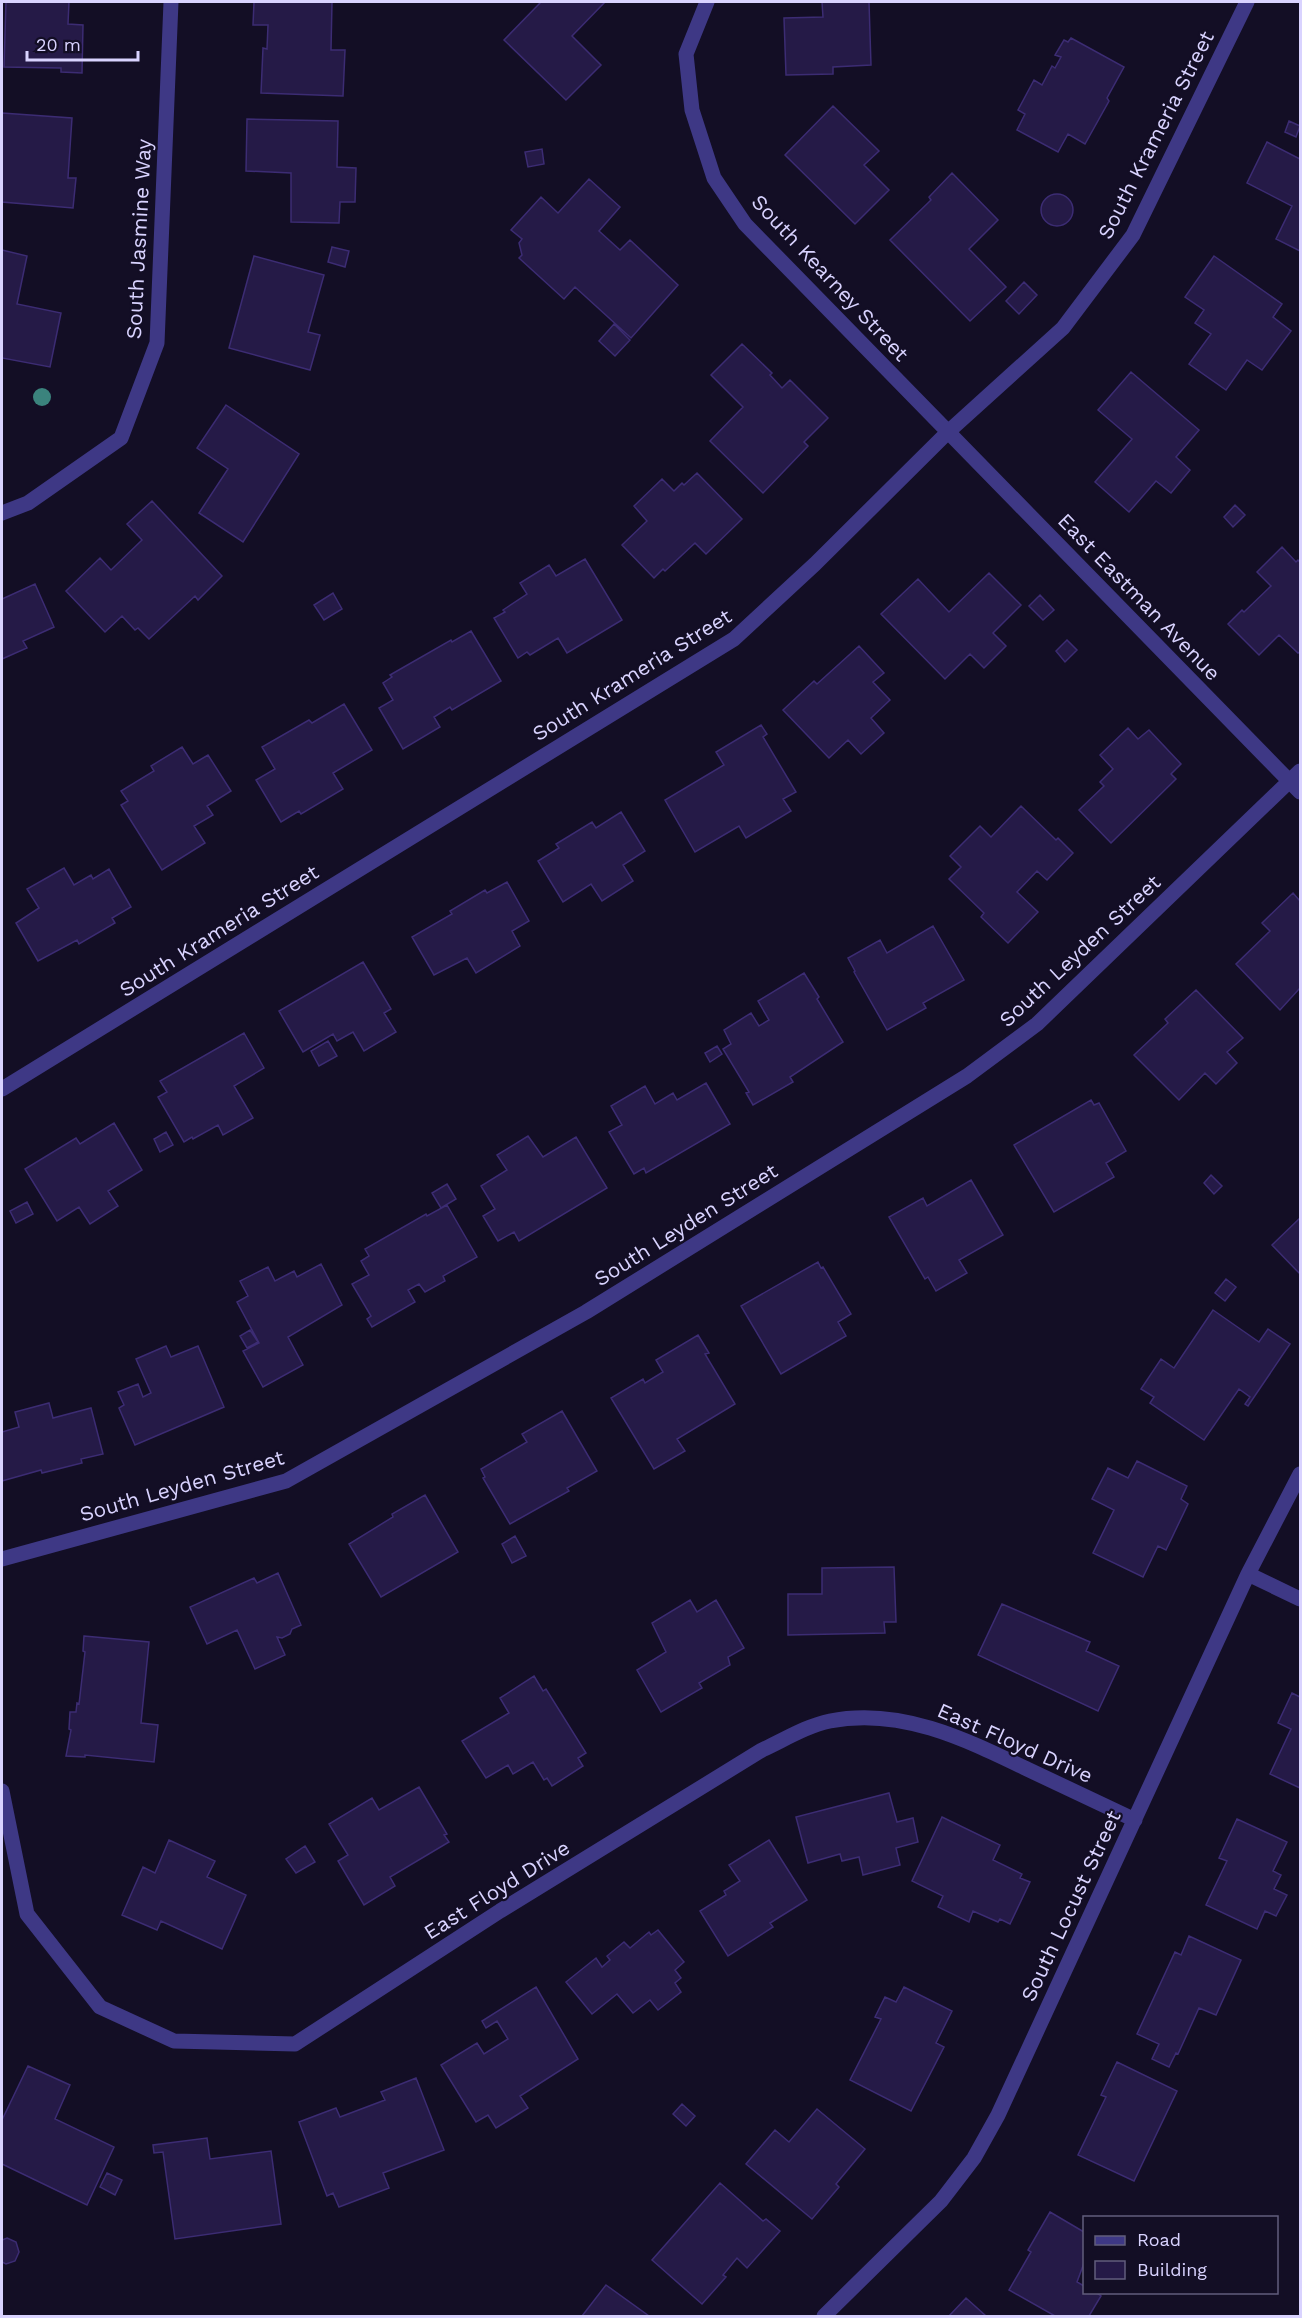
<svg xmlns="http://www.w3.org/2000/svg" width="1302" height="2318" viewBox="0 0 1302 2318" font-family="'Work Sans',sans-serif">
	<rect width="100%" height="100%" fill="#130e25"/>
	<path fill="#251a47" stroke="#3c2c73" stroke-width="1.5" d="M6 2H69L68 24 83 25 82 73 61 72V68L4 67Z
		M254 2H332L331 50H345L343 96 261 93 263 48 267 49 268 25H253Z
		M541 2H605L572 36 601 65 566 100 504 40Z
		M822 2H869L871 65 833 67V74L786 75 784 18 823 17Z
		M1071 38 1124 67 1107 98 1109 101 1085 144 1068 134 1058 152 1017 130 1025 114 1018 110 1034 80 1042 85 1052 66 1055 68 1061 57 1055 55 1064 40 1068 42Z
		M833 106 879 151 864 165 889 190 855 224 785 155Z
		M2 113 72 118 68 178H76L73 208 2 202Z
		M247 119 338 121 337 167 356 168 355 202H340L339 223 291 222V173L246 171Z
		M1289 121 1300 126 1296 137 1285 132Z
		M1267 142 1300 159V251L1276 239 1292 206 1247 183Z
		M542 149 544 164 528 167 525 152Z
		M952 173 998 220 969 249 1006 287 970 321 890 240 931 200 929 197Z
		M589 179 620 207 599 231 620 250 630 240 678 285 631 338 575 287 564 299 519 258 522 255 519 243 522 239 511 230 541 197 558 213Z
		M1041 210a16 16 0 1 1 32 0a16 16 0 1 1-32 0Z
		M332 247 349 251 345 267 328 262Z
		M2 250 27 256 17 304 61 313 50 367 2 358Z
		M254 256 324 275 308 332 320 335 310 370 229 348Z
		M1214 256 1282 304 1273 317 1291 331 1262 370 1247 360 1226 390 1189 364 1211 334 1195 323 1204 310 1185 297Z
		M1024 282 1037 295 1019 314 1006 301Z
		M614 324 630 340 615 356 599 341Z
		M742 344 772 373 770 375 782 388 790 380 828 418 804 442 808 446 763 493 710 441 743 407 711 375Z
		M1131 372 1199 430 1176 457 1190 470 1171 493 1156 481 1129 512 1095 482 1132 439 1098 410Z
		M226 405 299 454 243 542 199 513 228 469 197 448Z
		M697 473 742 519 706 554 695 543 665 571 663 569 654 578 622 545 647 521 634 506 662 479 674 491 682 483 684 485Z
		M152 501 222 576 198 600 195 596 149 639 138 628 135 630 122 616 105 632 66 591 100 558 111 570 142 540 127 524Z
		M1235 505 1245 515 1233 527 1224 517Z
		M1282 547 1296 562 1298 560 1300 562V652L1298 653 1279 635 1259 655 1228 624 1242 610 1244 612 1271 586 1257 572Z
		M585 559 622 620 567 653 558 638 530 655 527 652 518 658 494 618 505 612 503 610 527 594 520 583 549 565 556 576Z
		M989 573 1021 605 993 633 1006 646 984 668 970 654 945 679 881 614 918 579 949 612Z
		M35 584 54 627 23 641 27 648 2 659V599Z
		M333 593 342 609 324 620 314 605Z
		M1040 595 1054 610 1043 620 1029 606Z
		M471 631 501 681 452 710 450 707 434 717 440 727 403 749 379 708 393 700 383 683 392 677 390 675 451 640 452 642Z
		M1067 640 1077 650 1065 662 1056 651Z
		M859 646 884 673 873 682 890 700 871 718 884 733 861 754 848 740 829 758 783 710 814 681 817 684Z
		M344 704 372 750 333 773 343 789 301 814 299 811 281 822 256 780 275 769 262 747 309 720 312 723Z
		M761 725 767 734 763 737 796 792 783 799 791 811 746 838 739 826 695 852 665 800 724 765 716 752Z
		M1128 728 1138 739 1149 730 1181 764 1171 774 1176 779 1111 843 1079 810 1104 786 1100 782 1113 769 1100 755Z
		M182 747 193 764 208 755 231 791 207 806 213 815 194 826 205 843 162 870 121 805 128 801 121 791 154 771 151 766Z
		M1021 806 1056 840 1058 838 1073 853 1047 880 1037 871 1017 892 1038 912 1008 943 981 917 984 913 949 879 961 867 950 856 980 826 991 837Z
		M621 812 645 851 623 865 633 881 602 901 591 884 563 902 538 861 559 848 556 844 592 822 596 828Z
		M64 868 74 885 91 875 93 879 109 869 131 907 112 918 115 923 79 944 77 940 38 961 16 923 39 908 27 889Z
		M507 882 529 921 512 931 520 946 476 973 467 958 434 975 412 937 452 914 450 911 485 890 487 893Z
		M1293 893 1300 901V988L1280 1010 1236 964 1270 931 1262 923Z
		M933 926 964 980 923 1003 926 1008 887 1030 854 972 855 971 848 958 880 940 887 953Z
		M363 962 391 1009 384 1013 396 1032 364 1051 353 1032 337 1041 333 1034 303 1052 279 1011Z
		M804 973 819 997 817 999 843 1042 790 1077 793 1082 753 1105 746 1093 749 1092 723 1049 731 1044 724 1030 751 1013 759 1026 769 1020 758 1001Z
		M1196 990 1243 1038 1227 1052 1237 1063 1216 1084 1205 1073 1179 1100 1134 1055 1168 1023 1165 1019Z
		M244 1033 264 1068 234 1086 253 1118 223 1135 218 1125 193 1139 192 1137 184 1142 158 1097 167 1092 160 1081Z
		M328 1041 337 1056 319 1066 311 1051Z
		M717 1046 722 1054 710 1062 705 1053Z
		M706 1083 730 1124 646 1173 644 1168 634 1174 609 1132 622 1125 611 1106 645 1086 655 1104 673 1093 677 1100Z
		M1091 1100 1094 1105 1099 1103 1126 1151 1106 1163 1114 1177 1054 1212 1014 1145Z
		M114 1123 142 1170 108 1191 118 1206 90 1224 79 1207 57 1221 25 1169 76 1138 80 1144Z
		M166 1132 173 1145 160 1152 154 1139Z
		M528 1136 543 1157 576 1137 607 1188 519 1241 514 1232 498 1241 483 1216 495 1209 481 1186 507 1170 497 1155Z
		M1211 1175 1222 1186 1214 1194 1204 1183Z
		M971 1180 1003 1235 959 1260 967 1273 936 1291 928 1277 925 1279 889 1217 923 1198 927 1206Z
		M447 1184 456 1199 441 1208 432 1193Z
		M27 1202 33 1214 16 1223 10 1211Z
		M447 1205 477 1257 443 1276 445 1281 425 1292 419 1284 408 1290 415 1302 372 1327 367 1319 371 1316 352 1284 369 1275 361 1261 369 1256 365 1249 426 1214 427 1216Z
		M1300 1218V1274L1272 1245Z
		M818 1262 821 1268 823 1267 851 1314 838 1322 846 1336 781 1374 741 1306Z
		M321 1264 342 1305 288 1337 303 1365 263 1387 243 1351 259 1343 237 1302 248 1296 240 1281 268 1267 275 1281 294 1271 297 1277Z
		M1226 1279 1236 1287 1225 1301 1215 1293Z
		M1213 1310 1259 1342 1268 1329 1290 1344 1248 1406 1245 1404 1250 1397 1239 1389 1204 1440 1150 1403 1154 1397 1141 1389 1161 1359 1174 1368Z
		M250 1330 258 1342 247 1348 240 1336Z
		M698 1335 709 1353 705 1354 735 1404 677 1439 685 1451 654 1469 611 1398 643 1379 645 1383 663 1372 656 1360Z
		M166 1346 171 1357 198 1346 224 1407 135 1445 119 1408 124 1405 118 1392 138 1384 143 1397 151 1393 136 1359Z
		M49 1403 53 1418 91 1408 103 1454 81 1459 82 1463 42 1473 41 1470 2 1481V1432L19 1427 15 1412Z
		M562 1411 597 1471 567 1488 569 1491 510 1524 483 1478 485 1477 481 1469 527 1442 522 1434Z
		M1137 1461 1187 1486 1181 1499 1188 1504 1166 1550 1158 1546 1143 1577 1093 1553 1114 1510 1092 1499 1108 1468 1128 1478Z
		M425 1495 458 1552 381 1597 349 1544 393 1517 392 1514Z
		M515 1536 526 1556 512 1563 502 1544Z
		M894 1567 896 1622H884L885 1633 788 1635V1594H822V1568Z
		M278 1573 301 1625 292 1629 290 1634 282 1638 277 1637 285 1655 255 1669 237 1630 207 1644 190 1607 254 1578 257 1583Z
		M690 1600 697 1612 716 1600 744 1648 728 1657 730 1665 699 1683 702 1688 661 1712 637 1670 666 1652 652 1623Z
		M1002 1604 1090 1642 1086 1651 1119 1666 1098 1711 978 1655Z
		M84 1636 149 1642 141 1723 158 1725 154 1762 85 1755V1757L66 1756 71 1730 69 1729 70 1712H76L77 1703 79 1704 85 1652 83 1651Z
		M534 1676 543 1691 546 1689 586 1753 578 1758 583 1766 552 1786 547 1778 544 1780 533 1762 513 1774 508 1765 486 1778 462 1741 509 1713 500 1698Z
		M1292 1693 1300 1697V1788L1270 1774 1291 1729 1278 1723Z
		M419 1787 447 1834 444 1835 449 1842 390 1877 395 1886 364 1905 338 1861 348 1855 329 1824 372 1798 379 1810Z
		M889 1793 897 1822 913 1818 918 1842 896 1848 900 1865 863 1875 859 1857 842 1861 840 1854 808 1863 796 1817Z
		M942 1817 1000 1845 993 1860 1022 1874 1020 1878 1030 1882 1010 1924 1000 1919 998 1922 973 1911 969 1922 938 1907 943 1896 912 1881Z
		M1237 1819 1287 1842 1273 1871 1281 1875 1274 1889 1287 1895 1276 1916 1265 1911 1257 1929 1206 1905 1227 1861 1219 1858Z
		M169 1840 215 1861 207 1877 246 1895 222 1949 161 1921 157 1930 122 1915 143 1867 155 1873Z
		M769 1840 807 1900 770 1923 773 1927 728 1956 700 1911 726 1895 724 1891 740 1881 729 1865Z
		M305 1846 315 1862 296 1873 286 1859Z
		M658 1930 684 1962 675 1970 681 1978 675 1983 681 1992 658 2010 650 2000 633 2013 617 1994 592 2014 566 1982 596 1958 602 1967 610 1960 607 1956 624 1942 630 1948 649 1932 651 1935Z
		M1189 1936 1241 1960 1216 2015 1199 2008 1178 2054 1176 2053 1169 2067 1152 2059 1159 2044 1137 2034 1175 1952 1181 1955Z
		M536 1987 578 2059 520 2096 528 2108 496 2128 488 2115 476 2122 441 2065 477 2043 484 2054 508 2039 497 2021 486 2028 482 2021Z
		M904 1987 952 2011 936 2043 944 2047 911 2111 850 2080 881 2019 875 2017 885 1997 896 2002Z
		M1117 2062 1177 2091 1134 2181 1078 2155 1106 2097 1101 2095Z
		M28 2066 70 2085 55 2119 114 2147 87 2205 2 2164V2120Z
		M416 2078 444 2150 383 2173 389 2188 339 2207 333 2193 327 2196 299 2122 336 2108 340 2117 385 2100 381 2092Z
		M682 2104 695 2116 686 2126 673 2114Z
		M817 2109 865 2149 836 2184 839 2187 812 2219 746 2164 775 2130 789 2142Z
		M207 2138 210 2159 271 2151 281 2224 175 2239 163 2152 154 2153 153 2145Z
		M107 2173 122 2180 115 2195 100 2187Z
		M720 2183 763 2221 766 2219 780 2231 747 2268 737 2258 723 2275 726 2277 702 2304 652 2260Z
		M1050 2212 1084 2232V2263L1077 2282 1084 2286V2292H1095L1101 2296 1089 2316H1055L1009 2290 1031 2252 1028 2250Z
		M7 2238 16 2242 19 2252 15 2261 6 2264 2 2262V2240Z
		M606 2285 649 2316H582Z
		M966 2298 986 2316H949Z"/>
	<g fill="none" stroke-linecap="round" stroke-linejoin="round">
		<path stroke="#3e3885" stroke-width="15" d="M707 2 686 54 692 110 714 178 745 224 1300 792
			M2 513 28 503 121 438 157 343 171 2
			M2 1089 734 639 815 564 948 432 1063 328 1133 235 1247 2
			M2 1559 286 1481 586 1312 967 1076 1037 1024 1300 771
			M1248 1574 1300 1599
			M2 1791 27 1914 100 2007 174 2041 295 2044 500 1911 762 1750C784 1740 806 1726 830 1721 900 1707 965 1739 1027 1769 1063 1786 1099 1803 1135 1820
			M824 2316 941 2201 974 2158 998 2115 1248 1574 1300 1474"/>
	</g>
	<circle fill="#3b837d" cx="42" cy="397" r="9"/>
	<g text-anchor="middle" stroke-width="4.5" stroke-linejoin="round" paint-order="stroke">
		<g font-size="21" fill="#d9d3ff" stroke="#130e25">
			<text transform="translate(1156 135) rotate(-63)" y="7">South Krameria Street</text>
			<text transform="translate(139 239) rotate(-87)" y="7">South Jasmine Way</text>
			<text transform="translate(830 278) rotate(47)" y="7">South Kearney Street</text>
			<text transform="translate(1139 597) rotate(46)" y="7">East Eastman Avenue</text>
			<text transform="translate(632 675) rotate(-32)" y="7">South Krameria Street</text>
			<text transform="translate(219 931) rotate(-32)" y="7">South Krameria Street</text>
			<text transform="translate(1080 951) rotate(-43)" y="7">South Leyden Street</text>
			<text transform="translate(686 1225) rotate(-32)" y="7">South Leyden Street</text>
			<text transform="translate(182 1486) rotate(-16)" y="7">South Leyden Street</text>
			<text transform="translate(1015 1743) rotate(24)" y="7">East Floyd Drive</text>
			<text transform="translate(497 1890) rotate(-32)" y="7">East Floyd Drive</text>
			<text transform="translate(1071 1906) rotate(-65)" y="7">South Locust Street</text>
		</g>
	</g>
	<rect width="1302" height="2318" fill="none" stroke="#d9d3ff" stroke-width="6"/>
	<rect x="1083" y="2216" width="195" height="78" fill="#130e25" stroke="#625d7c" stroke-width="1.5"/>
	<rect x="1095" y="2236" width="30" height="9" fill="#3e3885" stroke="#625d7c" stroke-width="1.5"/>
	<text x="1137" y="2246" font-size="18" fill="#d9d3ff">Road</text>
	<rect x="1095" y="2261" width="30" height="18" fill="#251a47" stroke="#625d7c" stroke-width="1.5"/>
	<text x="1137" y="2276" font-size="18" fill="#d9d3ff">Building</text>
	<path d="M27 51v9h111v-9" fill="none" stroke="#d9d3ff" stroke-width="3"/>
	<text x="36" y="51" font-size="18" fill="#d9d3ff" stroke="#130e25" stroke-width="4.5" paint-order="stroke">20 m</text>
</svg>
